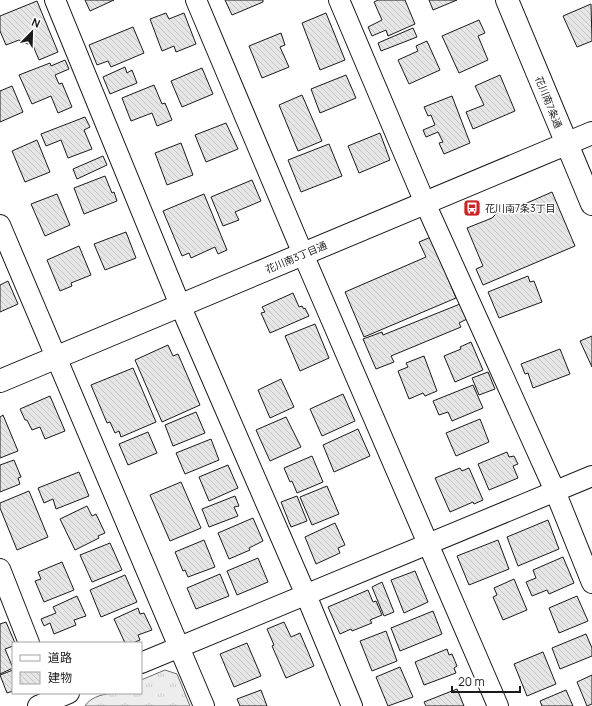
<svg xmlns="http://www.w3.org/2000/svg" width="592" height="706" viewBox="0 0 592 706" font-family="Manrope,'Noto Sans JP',sans-serif">
	<defs>
		<pattern id="grass-tufts" width="24" height="20" patternUnits="userSpaceOnUse"><rect width="24" height="20" fill="#ededed"/><path d="M3 7l-1-3M5 7V3M7 7l1-3M15 17l-1-3M17 17v-4M19 17l1-3" fill="none" stroke="#cbcbcb"/></pattern>
		<pattern id="building-back-hatch" width="6" height="6" patternUnits="userSpaceOnUse"><rect width="6" height="6" fill="#e6e6e6"/><path d="M-1 5l2 2M0 0l6 6M5-1l2 2" fill="none" stroke="#c5c5c5"/></pattern>
	</defs>
	<rect width="100%" height="100%" fill="#fff"/>
	<path fill="url(#grass-tufts)" stroke="#6a6a6a" d="M165 670 177 674 190 706H85C95 690 124 693 141 693V680Z"/>
	<path fill="url(#building-back-hatch)" stroke="#1a1a1a" d="M85 0H114L90 11Z
		M225 0H263V2L232 15Z
		M378 0H405L415 24 388 36 386 30 372 36 368 27 382 20 374 2Z
		M429 0H457L433 10Z
		M37 1 58 52 39 60 32 43 28 44 19 40 6 45 0 31V16Z
		M591 4 592 41 577 47 563 16Z
		M166 13 169 19 184 13 196 44 176 52 174 46 162 51 150 19Z
		M326 13 345 60 320 70 302 23Z
		M479 20 485 33 478 36 488 60 459 73 442 36Z
		M133 27 144 53 111 67 108 61 97 65 89 45Z
		M413 28 417 37 381 51 378 43Z
		M281 33 285 45 280 47 289 67 262 78 249 46Z
		M427 41 440 70 409 84 398 60 418 51 416 46Z
		M65 60 69 69 55 75 59 84 62 83 72 107 58 113 51 96 32 104 19 75 50 63 51 66Z
		M125 67 127 73 132 70 137 83 110 94 103 77Z
		M202 68 213 94 182 107 171 81Z
		M346 75 356 98 320 113 311 89Z
		M500 75 515 111 473 129 466 112 484 105 475 86Z
		M154 85 162 104 165 103 172 120 157 126 152 113 131 121 122 98Z
		M12 86 23 112 0 122V91Z
		M302 95 322 141 298 151 279 105Z
		M452 96 470 143 444 154 439 143 443 142 438 132 426 137 423 130 435 125 431 115 428 116 424 107Z
		M85 117 90 127 84 130 92 149 68 158 61 140 46 146 41 134Z
		M226 123 238 149 206 162 195 135Z
		M380 133 390 160 359 173 348 146Z
		M37 140 50 172 25 182 12 151Z
		M181 143 193 175 167 185 155 153Z
		M329 144 342 176 301 192 288 160Z
		M103 156 107 165 77 179 73 169Z
		M105 176 112 193 114 192 117 201 84 214 74 188Z
		M252 180 261 201 235 212 239 220 223 226 211 197Z
		M552 192 575 246 483 285 476 269 483 266 467 228 492 218 497 213 504 210H511Z
		M57 194 70 225 45 236 31 204Z
		M204 194 227 250 218 254 215 247 191 258 189 253 182 256 163 211Z
		M126 232 136 258 105 270 94 244Z
		M431 237 456 298 364 337 345 292 426 257 419 242Z
		M79 246 91 275 71 283 72 286 60 291 47 260Z
		M528 276 530 282 534 281 542 302 499 318 488 292Z
		M8 281 18 304 0 312V285Z
		M293 293 299 307 302 306 304 309 305 308 309 316 270 333 261 313 265 312 262 307Z
		M460 304 467 319 459 323 461 327 391 356 394 362 376 369 363 339 382 332 383 335Z
		M315 324 329 358 300 371 285 336Z
		M592 336V367L580 341Z
		M471 342 483 370 455 382 444 356 461 349 460 347Z
		M168 345 173 356 178 354 200 405 162 422 135 360Z
		M560 349 570 374 533 388 528 373 525 374 521 364Z
		M424 356 437 391 425 396 423 393 409 399 398 371 408 367 406 363Z
		M133 368 156 422 121 437 119 431 115 433 110 422 107 423 91 385Z
		M488 372 495 389 479 395 472 378Z
		M281 379 294 407 270 418 258 390Z
		M473 385 483 408 452 421 448 412 439 415 433 401Z
		M343 394 355 421 322 436 310 409Z
		M50 396 65 431 45 439 40 427 32 430 27 420H25L20 409Z
		M196 412 205 433 173 446 165 425Z
		M3 415 18 451 0 458V417Z
		M286 417 301 447 270 461 256 430Z
		M480 419 489 442 456 456 446 433Z
		M358 429 370 456 334 472 323 445Z
		M148 432 157 453 128 465 119 444Z
		M211 439 219 460 185 474 176 453Z
		M507 452 509 457 514 456 518 464 513 466 518 478 489 490 478 464Z
		M312 456 323 482 297 493 292 481 290 482 284 468Z
		M14 460 21 477 18 478 20 484 0 492V465Z
		M228 465 238 488 209 501 199 477Z
		M460 468 462 471 469 468 483 500 474 504 473 502 450 512 435 478Z
		M79 472 89 496 56 509 53 499 44 503 38 488Z
		M181 482 201 528 170 541 150 495Z
		M327 486 339 514 312 525 300 497Z
		M29 491 48 537 17 550 0 508V503Z
		M235 496 239 506 234 507 238 516 209 527 202 509Z
		M297 496 307 521 291 527 281 502Z
		M87 506 92 516 96 514 105 533 98 536 99 538 75 550 60 519Z
		M253 518 263 541 249 548 250 550 229 559 218 533Z
		M548 520 559 549 518 566 507 537Z
		M335 523 345 545 338 548 340 553 316 564 305 537Z
		M204 540 215 567 188 577 185 570 183 571 175 552Z
		M498 540 509 569 469 585 457 556Z
		M110 543 122 570 92 582 80 555Z
		M563 557 574 583 549 594 547 590 532 596 526 582 536 578 533 570Z
		M258 558 268 582 237 595 227 571Z
		M62 562 74 590 44 602 35 581 41 579 38 572Z
		M415 571 428 602 404 613 391 580Z
		M220 574 229 596 196 609 187 588Z
		M125 575 137 602 101 617 90 590Z
		M514 579 527 610 503 620 493 597 497 595 494 588Z
		M382 582 394 612 384 616 372 587Z
		M368 590 373 602 376 601 382 615 370 620 372 623 352 631 351 629 340 634 328 607Z
		M77 596 86 616 74 620 76 625 54 634 50 623 44 626 41 619 56 613 53 607Z
		M577 596 588 621 559 633 549 608Z
		M138 608 140 614 144 613 152 630 138 635 140 640 133 643H125L114 619Z
		M433 611 442 634 400 651 391 628Z
		M6 622 15 643H13V646L5 649 13 668 0 674V624Z
		M284 622 291 637 300 633 314 666 286 678 272 646 274 645 267 629Z
		M386 631 397 661 372 671 360 641Z
		M586 634 592 648V656L560 669 552 648Z
		M247 643 261 676 234 687 220 654Z
		M447 649 449 655 452 654 457 666 454 668 456 673 424 685 415 662Z
		M543 652 556 684 527 696 514 664Z
		M400 667 413 697 388 706 376 677Z
		M13 670V691L7 693 0 675Z
		M592 675V704L587 706 577 682Z
		M457 689 464 706H426L424 702Z
		M261 690 267 706H240L237 699Z
		M566 690 573 706H542L540 701Z"/>
	<g fill="none" stroke-linecap="round" stroke-linejoin="round">
		<g stroke="#1a1a1a" stroke-width="22">
			<path id="minor" d="M55 0 180 305 306 595 352 706
				M196 0 303 254 498 706
				M339 0 425 203 555 491 592 583
				M0 225 204 706
				M0 569 29 643
				M141 663 592 476
				M38 706 69 693"/>
		</g>
		<g stroke="#1a1a1a" stroke-width="24">
			<path id="tertiary" d="M507 0 592 204
				M0 381 592 133"/>
		</g>
		<use href="#minor" stroke="#fff" stroke-width="20"/>
		<use href="#tertiary" stroke="#fff" stroke-width="22"/>
	</g>
	<defs>
		<g id="bus-square" transform="scale(0.9)"><rect x="-9" y="-9" width="18" height="18" rx="4" fill="#c62828" stroke="#fff"/><path d="M-5-6H5V4H4V6H2V4H-2V6H-4V4H-5ZM-3.5-4V0h7V-4ZM-3.5 1.2v1.5H-2V1.2ZM2 1.2v1.5H3.5V1.2Z" fill="#fff"/></g>
	</defs>
	<g fill-rule="evenodd">
		<use href="#bus-square" x="472" y="208"/>
	</g>
	<g text-anchor="middle" stroke-width="3" stroke-linejoin="round" paint-order="stroke">
		<g font-size="10" fill="#1a1a1a" stroke="#fff">
			<text transform="translate(549 102) rotate(68)" y="4">花川南7条通</text>
			<text transform="translate(296 257) rotate(-23)" y="4">花川南3丁目通</text>
		</g>
		<g font-size="10" fill="#1a1a1a" stroke="#fff" text-anchor="start">
			<text x="485" y="212">花川南7条3丁目</text>
		</g>
	</g>
	<rect x="12" y="642" width="130" height="52" fill="#ffffff" stroke="#a3a3a3"/>
	<rect x="20" y="655" width="20" height="6" fill="#ffffff" stroke="#a3a3a3"/>
	<text x="48" y="662" font-size="12" fill="#1a1a1a">道路</text>
	<rect x="20" y="672" width="20" height="12" fill="url(#building-back-hatch)" stroke="#a3a3a3"/>
	<text x="48" y="682" font-size="12" fill="#1a1a1a">建物</text>
	<g transform="translate(32 32) rotate(23)" stroke="#ffffff" stroke-width="3" paint-order="stroke">
	<path d="M0-3L7 15L0 10L-7 15Z" fill="#1a1a1a"/>
	<text y="-6" font-size="11" font-weight="bold" text-anchor="middle" fill="#1a1a1a">N</text>
	</g>
	<path d="M452 686v6h68v-6" fill="none" stroke="#1a1a1a" stroke-width="2"/>
	<text x="458" y="686" font-size="12" fill="#1a1a1a" stroke="#ffffff" stroke-width="3" paint-order="stroke">20 m</text>
</svg>
